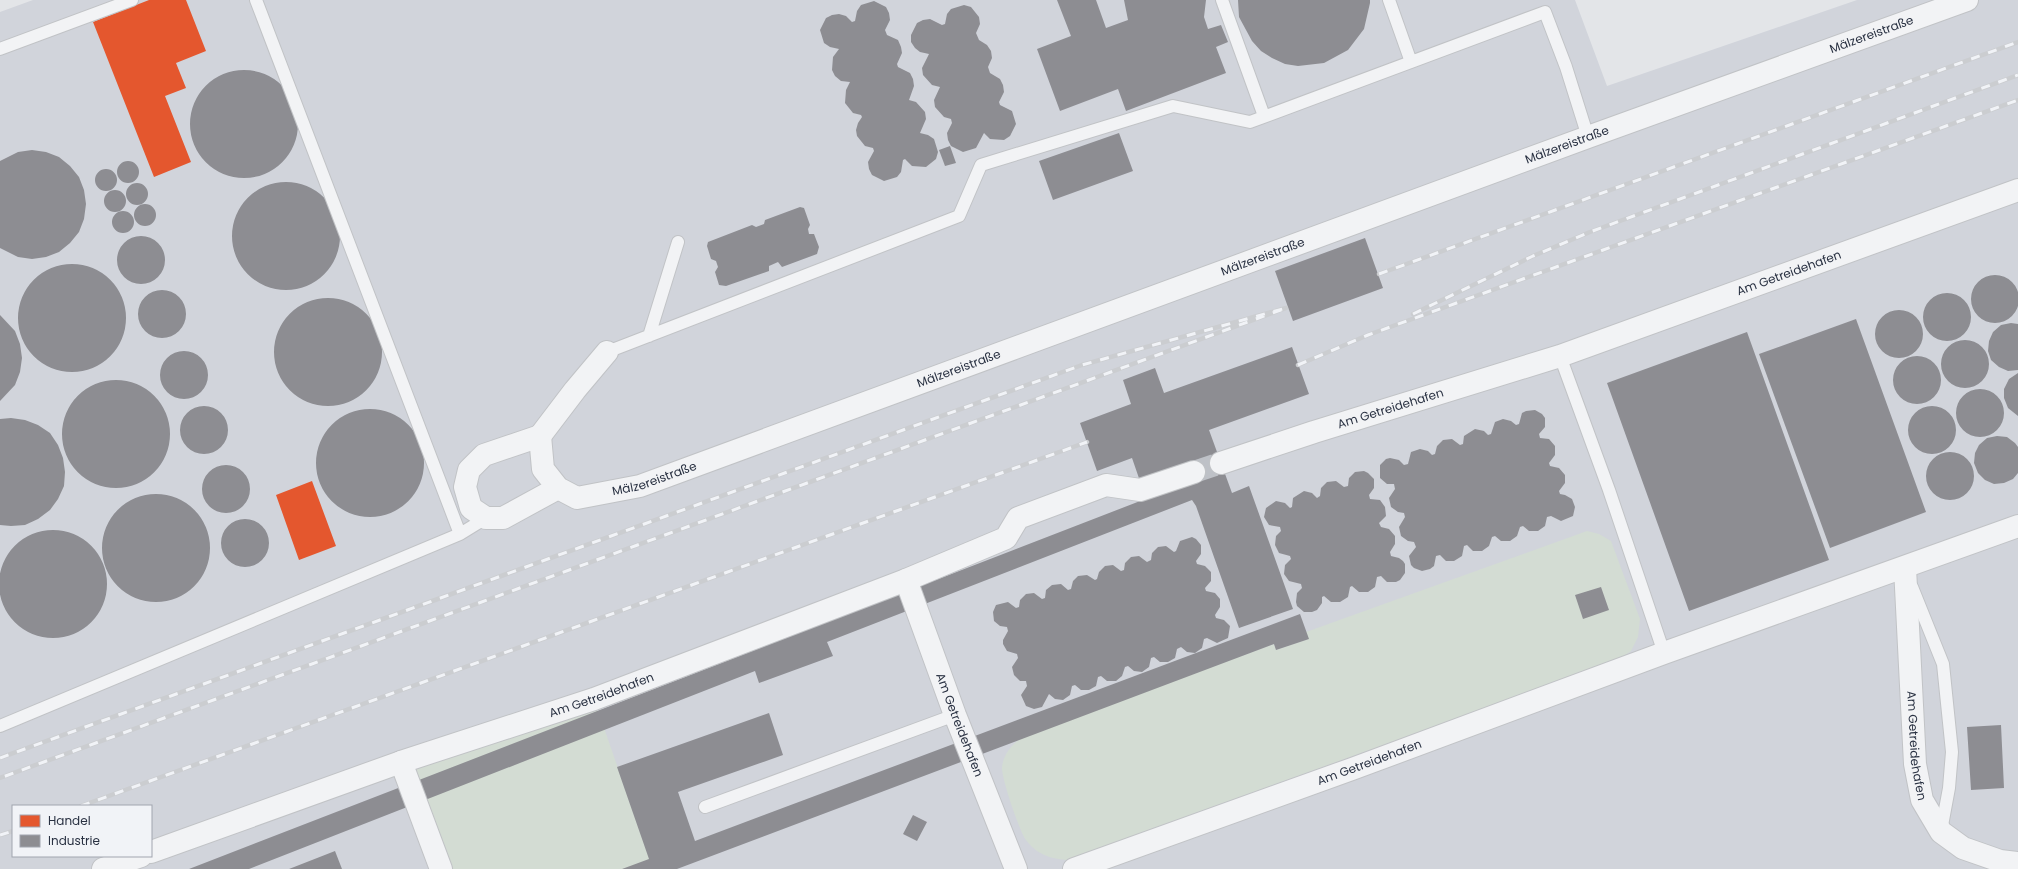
<svg xmlns="http://www.w3.org/2000/svg" width="2018" height="869" viewBox="0 0 2018 869" font-family="Poppins,sans-serif">
	<rect width="100%" height="100%" fill="#e3e5e8"/>
	<path fill="#d1d4db" fill-rule="evenodd" d="M33 0H1575L1607 86 1857 0H2018V869H0V12ZM13 806H151V856H13Z"/>
	<path fill="#d3dcd3" d="M1587 531 1599 534 1611 541 1640 619 1638 637 1631 651 1618 660 1066 860C1056 859 1046 857 1037 851 1033 848 1029 844 1026 840 1020 833 1001 777 1002 767 1004 752 1014 742 1027 734L1274 644 1276 650 1308 639 1306 632Z
		M594 699 653 869H441L401 762Z"/>
	<path fill="#e4572e" d="M149 0H186L206 51 176 63 186 88 165 96 191 162 154 177 93 22Z
		M312 481 336 546 299 560 276 495Z"/>
	<path fill="#8d8d92" d="M1057 0H1096L1106 28 1128 20 1124 0H1206L1204 17 1208 29 1221 25 1228 42 1216 47 1226 73 1126 111 1118 89 1060 111 1037 49 1071 36Z
		M1238 0H1370V3L1364 29 1348 50 1324 63 1298 66 1285 64 1272 58 1261 51 1252 41 1239 17Z
		M874 1 886 7 889 13 890 20 885 30 887 35 898 40 901 47 902 53 897 64 898 67 910 73 913 79 914 86 909 100 916 102 925 112 926 119 920 133 928 135 934 139 938 152 936 159 926 167 912 166 905 159 903 160 901 172 897 177 884 181 872 175 869 169 868 162 874 151 873 148 865 146 857 136 856 130 858 123 862 117 861 115 853 113 845 103 846 90 850 82 841 81 835 76 832 70 833 57 839 49 830 47 824 43 820 30 826 18 832 15 839 14 846 16 852 22 855 21 857 11 861 5Z
		M964 5 971 7 979 17 980 24 976 33 979 40 987 45 991 51 992 58 988 67 990 73 1000 79 1003 85 1004 92 999 102 1000 105 1012 111 1016 124 1010 136 1004 140 990 139 984 133 976 148 963 152 951 146 948 140 947 133 952 123 951 119 944 117 935 107 934 100 940 87 932 85 923 75 922 68 929 54 920 52 915 48 911 42V35L917 23 923 20 930 19 942 25 945 24 947 14 951 9Z
		M190 124a54 54 0 1 1 108 0a54 54 0 1 1-108 0Z
		M1119 133 1133 171 1053 200 1039 161Z
		M950 146 956 163 945 166 939 150Z
		M32 150 46 152 59 157 70 166 79 177 84 190 86 204 84 219 79 232 70 243 59 252 46 257 32 259 18 257 0 248V161L18 152Z
		M117 172a11 11 0 1 1 22 0a11 11 0 1 1-22 0Z
		M95 180a11 11 0 1 1 22 0a11 11 0 1 1-22 0Z
		M232 236a54 54 0 1 1 108 0a54 54 0 1 1-108 0Z
		M126 194a11 11 0 1 1 22 0a11 11 0 1 1-22 0Z
		M104 201a11 11 0 1 1 22 0a11 11 0 1 1-22 0Z
		M134 215a11 11 0 1 1 22 0a11 11 0 1 1-22 0Z
		M800 207 804 208 810 225 808 229 809 234H814L819 247 817 254 782 267 778 262 769 266V271L726 286 719 285 715 272 718 267 716 261 711 259 707 246 708 242 752 225 756 227 764 224 765 220Z
		M112 222a11 11 0 1 1 22 0a11 11 0 1 1-22 0Z
		M117 260a24 24 0 1 1 48 0a24 24 0 1 1-48 0Z
		M1365 238 1383 288 1293 321 1275 271Z
		M18 318a54 54 0 1 1 108 0a54 54 0 1 1-108 0Z
		M1971 299a24 24 0 1 1 48 0a24 24 0 1 1-48 0Z
		M138 314a24 24 0 1 1 48 0a24 24 0 1 1-48 0Z
		M1923 317a24 24 0 1 1 48 0a24 24 0 1 1-48 0Z
		M274 352a54 54 0 1 1 108 0a54 54 0 1 1-108 0Z
		M1875 334a24 24 0 1 1 48 0a24 24 0 1 1-48 0Z
		M0 315 15 331 20 344 22 358 20 372 15 385 0 401Z
		M1856 319 1926 512 1830 548 1759 354Z
		M2011 323 2018 324V370L2008 371 1999 367 1991 360 1988 351 1989 341 1993 332 2001 325Z
		M1747 332 1829 560 1689 611 1607 383Z
		M1941 364a24 24 0 1 1 48 0a24 24 0 1 1-48 0Z
		M1292 347 1309 394 1209 430 1232 493 1249 486 1293 609 1239 628 1196 506 1192 500 827 642 833 656 759 683 755 671 249 869H189L1197 479 1141 484 1132 458 1097 471 1080 423 1131 404 1123 380 1155 368 1164 393Z
		M160 375a24 24 0 1 1 48 0a24 24 0 1 1-48 0Z
		M1893 380a24 24 0 1 1 48 0a24 24 0 1 1-48 0Z
		M2018 373V416L2008 408 2004 398V389L2009 379Z
		M62 434a54 54 0 1 1 108 0a54 54 0 1 1-108 0Z
		M1956 413a24 24 0 1 1 48 0a24 24 0 1 1-48 0Z
		M180 430a24 24 0 1 1 48 0a24 24 0 1 1-48 0Z
		M1908 430a24 24 0 1 1 48 0a24 24 0 1 1-48 0Z
		M316 463a54 54 0 1 1 108 0a54 54 0 1 1-108 0Z
		M1535 410 1542 414 1545 418V427L1539 434 1540 438 1549 439 1555 446V455L1549 463 1550 466 1559 468 1565 475V483L1559 491 1560 494 1565 495 1572 499 1575 507 1573 516 1561 521 1551 516 1547 517 1545 526 1538 531H1529L1523 526 1520 527 1517 536 1510 541H1501L1495 536 1492 537 1489 546 1482 551H1473L1467 545 1464 546 1462 556 1454 561H1446L1440 555 1436 556 1434 566 1430 569 1422 571 1414 568 1411 565 1409 556 1416 547 1414 542 1408 541 1401 536 1399 527 1405 517 1404 513 1398 512 1391 507 1389 498 1395 489 1394 484H1387L1380 478V465L1386 459 1390 458 1399 460 1404 465 1408 464 1411 452 1420 449 1428 451 1432 455 1435 454 1437 446 1443 440 1452 439 1460 445 1463 444 1464 436 1475 429 1484 431 1488 435 1491 434 1495 422 1503 419 1511 421 1516 425 1519 424 1522 413 1526 411Z
		M11 418 25 420 38 425 50 433 58 445 63 458 65 472 64 486 58 499 50 510 38 519 25 525 11 526 0 525V419Z
		M1997 436 2007 437 2015 443 2018 447V473L2013 479 2004 483 1994 484 1985 480 1978 473 1974 463 1975 453 1979 445 1987 438Z
		M1926 476a24 24 0 1 1 48 0a24 24 0 1 1-48 0Z
		M202 489a24 24 0 1 1 48 0a24 24 0 1 1-48 0Z
		M1364 471 1368 473 1374 479V488L1369 495 1370 499 1380 500 1385 507 1386 516 1379 523 1381 527 1389 529 1395 536V544L1390 552 1391 556 1399 558 1403 561 1405 564V573L1400 580 1396 582H1387L1381 576 1377 577 1375 587 1368 592H1359L1352 586 1350 587 1348 597 1340 602H1331L1324 596 1322 597V603L1317 610 1312 612H1304L1297 606 1296 602 1297 593 1302 588 1301 584 1289 581 1284 574 1285 565 1291 559 1290 556 1279 553 1275 545 1276 536 1281 531 1280 527 1269 525 1264 517 1266 508 1276 501 1285 503 1290 508 1292 507 1293 498 1304 491 1312 493 1317 498 1320 496 1321 488 1327 482 1336 481 1344 487 1348 486 1349 478 1355 472Z
		M102 548a54 54 0 1 1 108 0a54 54 0 1 1-108 0Z
		M221 543a24 24 0 1 1 48 0a24 24 0 1 1-48 0Z
		M-1 584a54 54 0 1 1 108 0a54 54 0 1 1-108 0Z
		M1192 537 1196 539 1201 545V554L1196 561 1197 564 1205 566 1211 572V581L1205 588 1206 591 1215 593 1220 599V607L1215 615 1216 618 1224 620 1230 626 1228 638 1217 643 1207 638 1204 639 1202 648 1195 653 1187 652 1181 647 1177 649 1175 658 1168 662H1160L1154 657 1151 658 1149 667 1142 672 1134 671 1128 666 1125 667 1122 676 1116 681H1107L1101 676 1098 677 1096 686 1089 690H1081L1075 685 1072 686 1070 695 1063 700 1055 699 1049 694 1042 707 1034 709 1026 706 1021 695 1027 686 1026 681H1020L1014 675 1012 667 1018 658 1017 654 1007 651 1003 644V640L1008 631 1007 627 1000 626 994 621 993 612 996 605 1008 602 1016 608 1019 607 1020 600 1026 594 1034 593 1042 599 1045 598 1046 590 1052 585 1061 584 1068 590 1071 589 1073 581 1078 576 1087 575 1095 580 1097 579 1099 572 1105 566 1113 565 1121 571 1124 570 1125 563 1131 557 1139 556 1147 562 1151 560 1152 553 1158 547 1166 546 1174 552 1176 551 1180 541Z
		M1601 587 1609 610 1583 619 1575 595Z
		M1300 614 1309 639 1276 650 1274 644 677 869H622L649 859 617 767 769 713 783 755 678 792 695 841Z
		M2001 725 2004 788 1971 790 1967 727Z
		M913 815 927 822 917 841 903 834Z
		M335 851 342 869H289Z"/>
	<g fill="none" stroke-linecap="round" stroke-linejoin="round">
		<path stroke="#bec1c7" stroke-width="22" stroke-dasharray="22 11" stroke-linecap="butt" d="M1194 472 1221 463"/>
		<g stroke="#c1c3c6" stroke-width="14">
			<path id="service" d="M256 0 460 534
				M1222 0 1264 116
				M1389 0 1411 62
				M0 49 132 0
				M649 336 678 242
				M607 352 959 216 981 165 1173 106 1250 122 1545 12 1566 67 1588 137
				M1560 356 1609 490 1664 653
				M1912 587 1943 664 1952 752 1949 788 1941 831
				M0 726 460 534 486 518
				M705 807 955 715"/>
		</g>
		<g stroke="#c1c3c6" stroke-width="24">
			<g id="minor">
				<path d="M540 436 575 390 607 352"/>
				<path id="s1" d="M1221 463 1314 432 1560 356 2018 190"/>
				<path id="s2" d="M558 488 503 518H486L471 508 465 487 469 470 484 455 540 436 543 469 558 488 577 498 640 486 1588 137 1967 0"/>
				<path id="s3" d="M1905 568 1915 764 1922 800 1941 832 1963 848 2000 861 2018 863"/>
				<path d="M906 580 1006 538 1018 518 1106 485 1140 490 1194 472"/>
				<path d="M401 762 441 869"/>
				<path id="s4" d="M151 852 401 762 594 699 906 580 955 715 1016 869"/>
				<path d="M103 869 141 856"/>
				<path id="s5" d="M1074 869 1352 769 1664 653 2018 526"/>
			</g>
		</g>
		<use href="#service" stroke="#f2f3f5" stroke-width="12"/>
		<use href="#minor" stroke="#f2f3f5" stroke-width="22"/>
		<g stroke="#cbcdd0" stroke-width="4.5">
			<path id="rail" d="M1379 274 2018 42
				M1413 314 1533 256 1590 232 2018 75
				M1298 365 1368 335 2018 100
				M0 758 1082 365 1286 308 0 778
				M81 806 1087 442
				M0 835 13 831"/>
		</g>
		<use href="#rail" stroke="#f1f3f7" stroke-width="3" stroke-dasharray="9" stroke-linecap="butt"/>
	</g>
	<g text-anchor="middle" stroke-width="4" stroke-linejoin="round" paint-order="stroke">
		<g font-size="12" fill="#293142" stroke="#f1f3f7">
			<text dy="4" stroke="none"><textPath href="#s2" startOffset="1672">Mälzereistraße</textPath></text>
			<text dy="4" stroke="none"><textPath href="#s2" startOffset="1348">Mälzereistraße</textPath></text>
			<text dy="4" stroke="none"><textPath href="#s2" startOffset="1024">Mälzereistraße</textPath></text>
			<text dy="4" stroke="none"><textPath href="#s1" startOffset="599">Am Getreidehafen</textPath></text>
			<text dy="4" stroke="none"><textPath href="#s2" startOffset="700">Mälzereistraße</textPath></text>
			<text dy="4" stroke="none"><textPath href="#s1" startOffset="178">Am Getreidehafen</textPath></text>
			<text dy="4" stroke="none"><textPath href="#s2" startOffset="376">Mälzereistraße</textPath></text>
			<text dy="4" stroke="none"><textPath href="#s4" startOffset="477">Am Getreidehafen</textPath></text>
			<text dy="4" stroke="none"><textPath href="#s4" startOffset="957">Am Getreidehafen</textPath></text>
			<text dy="4" stroke="none"><textPath href="#s3" startOffset="178">Am Getreidehafen</textPath></text>
			<text dy="4" stroke="none"><textPath href="#s5" startOffset="314">Am Getreidehafen</textPath></text>
		</g>
	</g>
	<rect x="12" y="805" width="140" height="52" fill="#f1f3f7" stroke="#a1a5af"/>
	<rect x="20" y="815" width="20" height="12" fill="#e4572e" stroke="#a1a5af"/>
	<text x="48" y="825" font-size="12" fill="#293142">Handel</text>
	<rect x="20" y="835" width="20" height="12" fill="#8d8d92" stroke="#a1a5af"/>
	<text x="48" y="845" font-size="12" fill="#293142">Industrie</text>
</svg>
